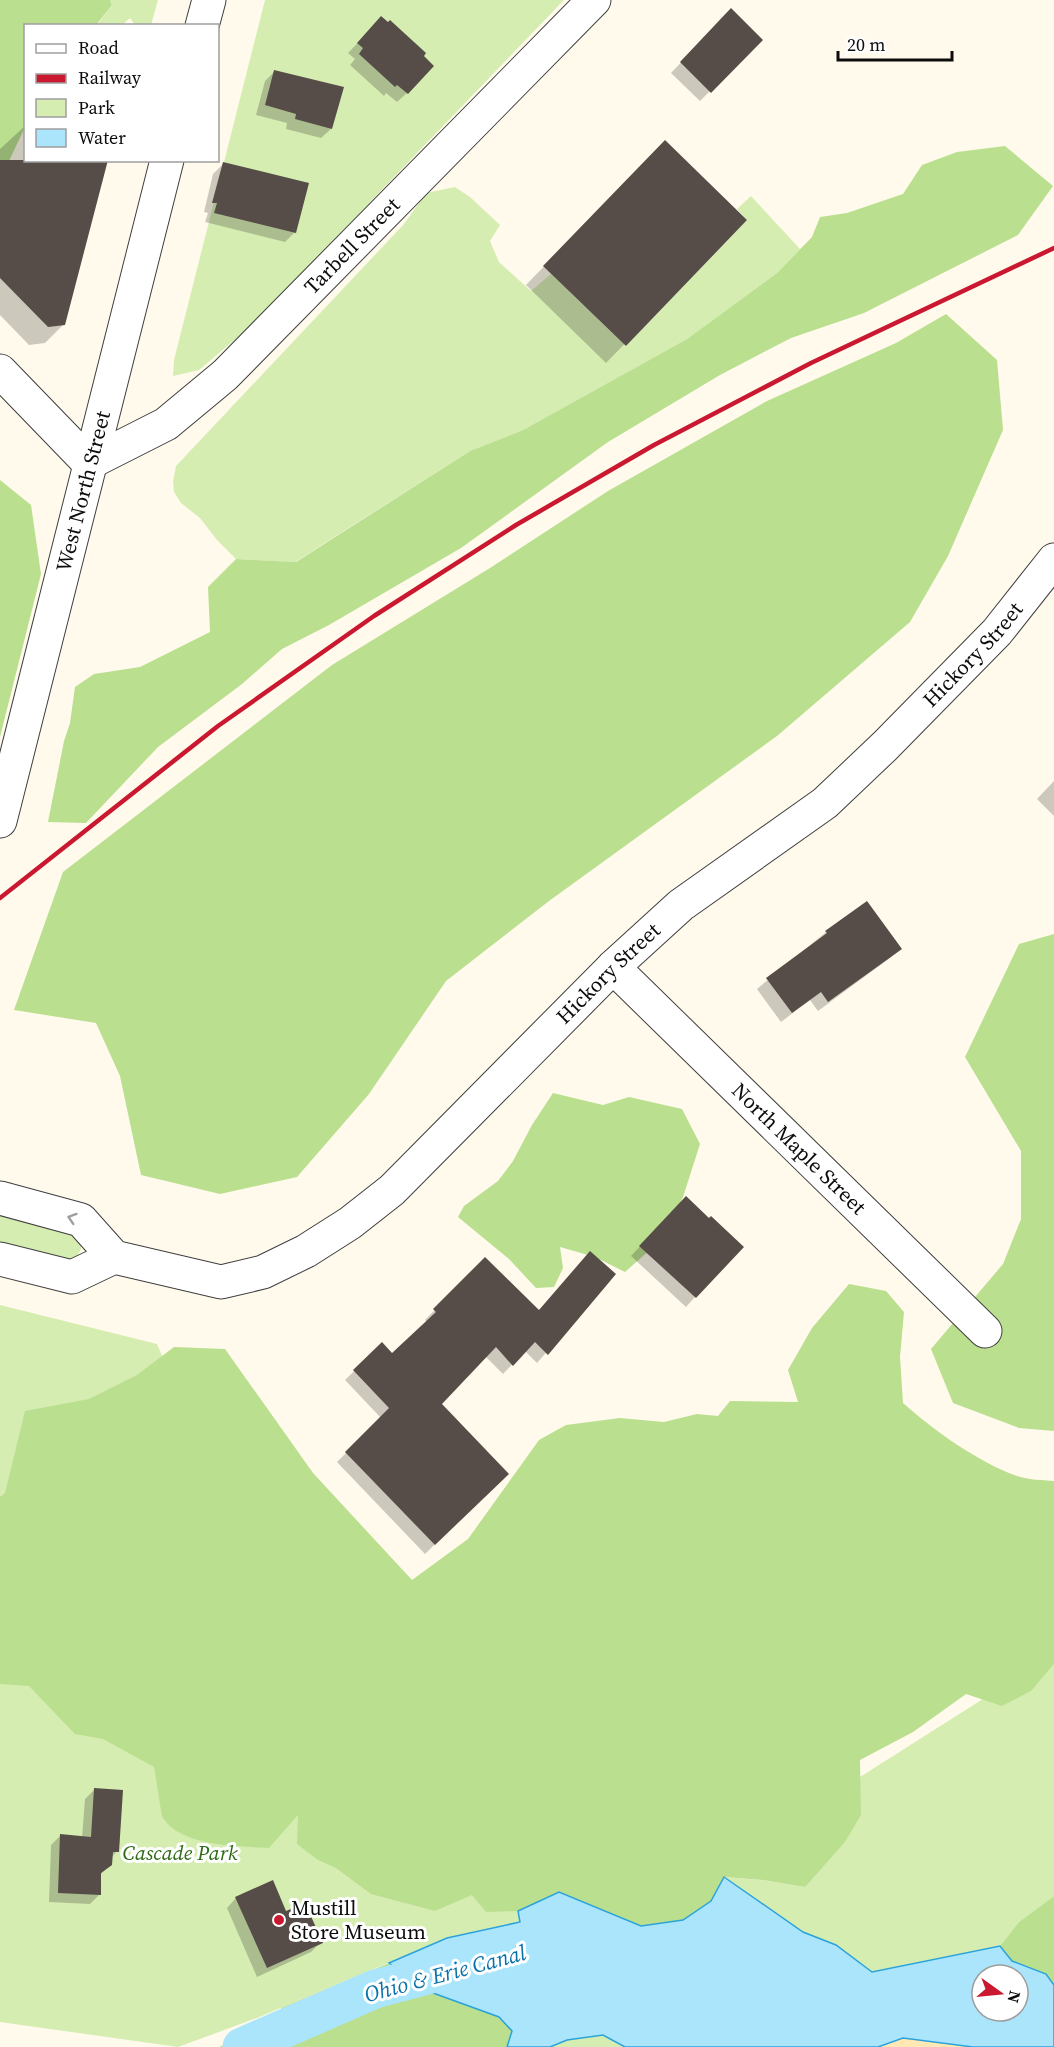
<svg xmlns="http://www.w3.org/2000/svg" width="1054" height="2047" viewBox="0 0 1054 2047" font-family="'Source Serif 4',serif">
	<rect width="100%" height="100%" fill="#fffaec"/>
	<path fill="#d6edb2" d="M110 0H158L151 25H135L130 18 122 25 96 26 112 5Z
		M265 0H564L251 326 199 370 173 376 174 360Z
		M455 187 470 197 500 225 490 241 499 262 531 291 551 274 626 346 747 220 737 209 751 196 800 249 777 273 687 339 523 430 470 451 295 562 236 559 217 540 200 518 181 503 174 492 173 482 176 466 404 224 426 193Z
		M0 1216 73 1235 81 1240V1249L75 1260 65 1262 0 1244Z
		M0 1305 157 1344 387 1878 822 1767 520 1922 447 1938 257 2018 178 2047 0 2022Z
		M1054 1654V1896L1019 1922 1000 1946 953 1957 872 1972 836 1945 801 1931 724 1877 763 1880 805 1887 841 1789Z
		M603 2035 625 2047H550L567 2040Z"/>
	<path fill="#badf8f" d="M0 0H110L112 5 96 25 26 26 25 127 8 163 0 167Z
		M1005 146 1053 186 1018 235 864 313 791 338 720 375 608 442 461 548 329 625 282 649 242 684 158 747 86 823 48 822 64 741 70 723 75 687 94 674 140 667 210 632 208 587 236 559 296 562 470 451 523 430 687 339 777 273 812 237 820 217 847 213 903 194 922 165 957 152Z
		M946 314 997 360 1003 430 948 556 910 622 777 736 549 901 446 981 369 1094 297 1177 220 1194 141 1175 120 1076 96 1023 14 1010 63 872 332 665 490 568 608 491 767 401 896 343Z
		M0 480 31 505 41 574 0 737Z
		M1054 934V1431L1019 1428 953 1403 931 1349 1003 1264 1021 1219V1151L965 1057 1019 944Z
		M553 1093 603 1105 629 1097 682 1109 700 1144 683 1197 661 1240 625 1272 595 1257 560 1247 563 1268 554 1287 536 1288 509 1259 458 1217 464 1206 498 1181 513 1161 532 1125Z
		M849 1284 886 1291 904 1312 900 1357 903 1403C933 1430 978 1462 1017 1476 1028 1480 1042 1480 1054 1481V1664L1031 1691 1002 1706 966 1694 913 1732 860 1760 861 1815 845 1842 805 1887 763 1880 725 1877 711 1901 683 1920 641 1926 559 1892 518 1911 486 1912 472 1895 435 1911 371 1894 336 1868 318 1860 297 1844 298 1815 269 1848C239 1846 182 1847 163 1818 161 1815 156 1776 154 1767L103 1739 75 1734 29 1686 0 1684V1497L5 1493 25 1411 89 1399 137 1375 174 1347 225 1349 313 1473 412 1580 468 1539 539 1440 566 1425 620 1418 664 1422 697 1414 718 1416 730 1401 798 1402 788 1370 812 1328Z
		M1054 1896V1985L1046 1974 1012 1961 1000 1946 1019 1922Z
		M389 1963 433 1993 499 2017 512 2031 507 2047H291L289 2044 281 2008Z
		M246 2036 275 2047H219Z"/>
	<path fill="#ffe8b4" d="M903 2038 973 2047H878Z"/>
	<path fill="#abe5fc" stroke="#2ba3da" stroke-width="1.5" fill-rule="evenodd" d="M724 1877 803 1932 836 1945 872 1972 1000 1946 1012 1961 1046 1974 1054 1985V2047H973L903 2038 878 2047H625L603 2035 567 2040 550 2047H507L512 2031 499 2017 433 1993 389 1963 447 1938 520 1922 518 1911 559 1892 641 1926 683 1920 711 1901ZM982 1975H1018V2011H982Z"/>
	<path fill="#0003" d="M731 10 761 40 700 101 671 73Z
		M372 28 407 93 397 102 386 93 384 96 350 65 355 59 348 53Z
		M275 71 331 129 321 138 286 129 287 123 256 115 265 81Z
		M26 125V160L64 324 45 343 29 345 0 315V149Z
		M647 160 745 220 606 363 526 285Z
		M223 164 295 232 285 242 205 222 208 213 204 212 213 174Z
		M1054 781V816L1037 799Z
		M826 932 900 948 890 958 818 1011 810 1000 781 1022 757 989Z
		M676 1208 695 1297 686 1307 631 1256Z
		M485 1259 539 1311 614 1274 537 1363 525 1351 503 1374 485 1356 440 1404 506 1474 425 1554 337 1462 381 1418 345 1380 382 1344 392 1355 427 1322 425 1320Z
		M95 1789 117 1851 112 1857 111 1864 100 1875V1894L90 1904 49 1902 51 1845 61 1835 82 1838 85 1799Z
		M236 1898 286 1913 321 1942 311 1952 257 1977 227 1908Z"/>
	<g fill="none" stroke-linecap="round" stroke-linejoin="round">
		<path stroke="#abe5fc" stroke-width="39" d="M242 2047 375 1989 465 1965"/>
	</g>
	<path fill="#564c48" d="M731 8 763 40 711 93 680 62Z
		M381 16 388 22 390 20 426 53 424 56 434 66 408 94 397 85 395 87 359 54 363 48 357 43Z
		M274 70 344 87 332 129 295 119 296 114 265 105Z
		M665 140 747 220 626 346 543 266Z
		M0 160H108L65 325 48 327 0 278Z
		M223 162 309 183 296 233 214 213 217 203H212Z
		M867 901 902 949 828 1002 821 992 792 1013 766 978 827 933 825 931Z
		M686 1196 709 1218 711 1216 744 1247 696 1298 639 1246Z
		M590 1251 616 1274 548 1355 535 1342 513 1366 496 1347 442 1404 509 1474 435 1545 345 1452 389 1408 353 1370 382 1342 392 1353 436 1312 433 1309 485 1257 539 1310Z
		M94 1788 123 1790 119 1852H113L112 1865 101 1873V1895L58 1893 60 1834 91 1837Z
		M273 1880 286 1911 305 1903 323 1943 267 1968 235 1897Z"/>
	<g fill="none" stroke-linecap="round" stroke-linejoin="round">
		<g stroke="#3f3f3f" stroke-width="35">
			<g id="minor">
				<path d="M202 26 209 0"/>
				<path id="s1" d="M0 371 89 463 166 424 225 375 594 0"/>
				<path id="s2" d="M0 821 167 160"/>
				<path id="s3" d="M613 967 985 1331"/>
				<path id="s4" d="M0 1198 81 1220 114 1257 221 1282 263 1272 306 1251 350 1223 392 1190 613 967 681 905 825 803 885 746 997 632 1054 560"/>
				<path d="M0 1259 72 1277 114 1257"/>
			</g>
		</g>
		<use href="#minor" stroke="#fff" stroke-width="33"/>
		<path stroke="#c9182f" stroke-width="4.5" d="M0 898 218 726 374 616 516 525 654 445 811 363 1054 248"/>
	</g>
	<defs><path id="oneway-chevron" d="M-2-3.5L2.5 0L-2 3.5" fill="none" stroke-width="1.6" stroke-linecap="round" stroke-linejoin="round" transform="scale(1.5)"/></defs>
	<use stroke="#9e9e9e" href="#oneway-chevron" transform="translate(72 1218) rotate(-162)"/>
	<circle fill="#c9182f" stroke="#fff" stroke-width="2" cx="279" cy="1920" r="6"/>
	<g text-anchor="middle" stroke-width="6" stroke-linejoin="round" paint-order="stroke">
		<g font-size="21" fill="#0c0c0c" stroke="#fff">
			<text dy="7" stroke="none"><textPath href="#s1" startOffset="472">Tarbell Street</textPath></text>
			<text dy="7" stroke="none"><textPath href="#s2" startOffset="340">West North Street</textPath></text>
			<text dy="7" stroke="none"><textPath href="#s4" startOffset="1232">Hickory Street</textPath></text>
			<text dy="7" stroke="none"><textPath href="#s4" startOffset="746">Hickory Street</textPath></text>
			<text dy="7" stroke="none"><textPath href="#s3" startOffset="260">North Maple Street</textPath></text>
		</g>
		<g font-size="21" font-style="italic" fill="#2f6a17" stroke="#fff">
			<text x="180" y="1860">Cascade Park</text>
		</g>
		<g font-size="21" fill="#0c0c0c" stroke="#fff" text-anchor="start">
			<text x="291" y="1915">Mustill<tspan x="291" dy="24">Store Museum</tspan></text>
		</g>
		<g font-size="22" font-style="italic" fill="#0a72aa" stroke="#fff">
			<text transform="translate(445 1973) rotate(-15)" y="8">Ohio &amp; Erie Canal</text>
		</g>
	</g>
	<rect x="24" y="24" width="195" height="138" fill="#ffffff" stroke="#9e9e9e" stroke-width="1.5"/>
	<rect x="36" y="44" width="30" height="9" fill="#ffffff" stroke="#9e9e9e" stroke-width="1.5"/>
	<text x="78" y="54" font-size="18" fill="#0c0c0c">Road</text>
	<rect x="36" y="74" width="30" height="9" fill="#c9182f" stroke="#9e9e9e" stroke-width="1.5"/>
	<text x="78" y="84" font-size="18" fill="#0c0c0c">Railway</text>
	<rect x="36" y="99" width="30" height="18" fill="#d6edb2" stroke="#9e9e9e" stroke-width="1.5"/>
	<text x="78" y="114" font-size="18" fill="#0c0c0c">Park</text>
	<rect x="36" y="129" width="30" height="18" fill="#abe5fc" stroke="#9e9e9e" stroke-width="1.5"/>
	<text x="78" y="144" font-size="18" fill="#0c0c0c">Water</text>
	<g transform="translate(1000 1993) rotate(105)"><circle r="28" fill="#ffffff" stroke="#9e9e9e" stroke-width="1.5"/>
	<path d="M0-4.5L10 22L0 15L-10 22Z" fill="#c9182f"/>
	<text y="-9" font-size="16" font-weight="bold" text-anchor="middle" fill="#0c0c0c">N</text>
	</g>
	<path d="M838 51v9h114v-9" fill="none" stroke="#0c0c0c" stroke-width="3"/>
	<text x="847" y="51" font-size="18" fill="#0c0c0c" stroke="#ffffff" stroke-width="4.5" paint-order="stroke">20 m</text>
</svg>
